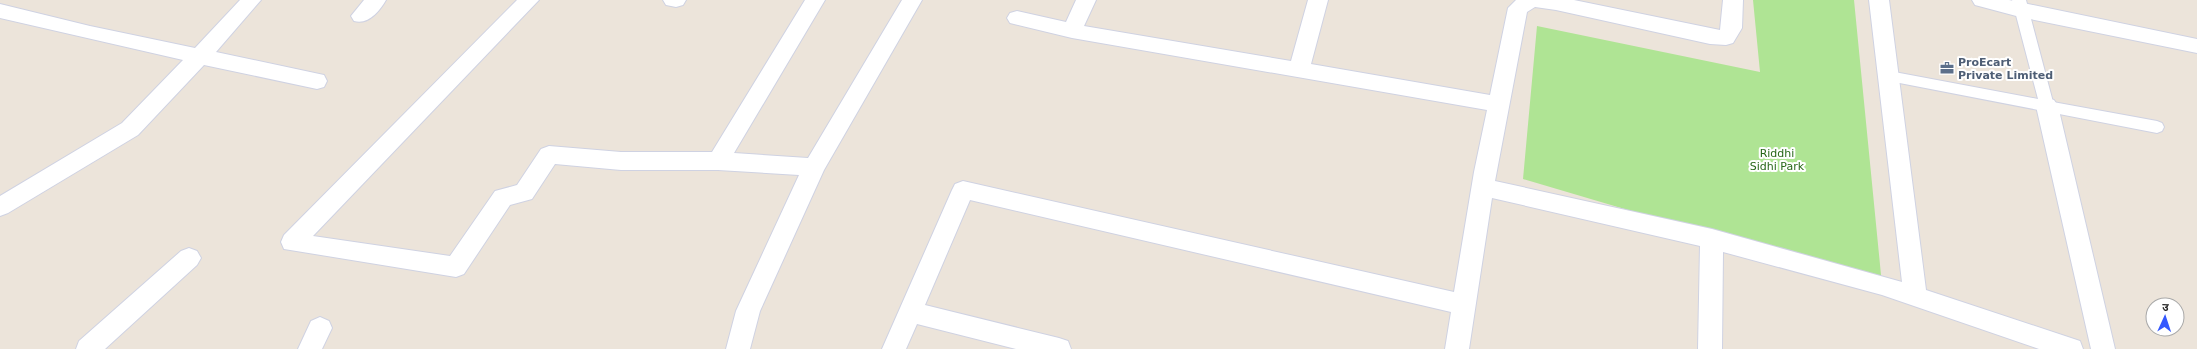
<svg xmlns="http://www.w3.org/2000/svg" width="2197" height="349" viewBox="0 0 2197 349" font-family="'DejaVu Sans','Noto Sans Devanagari',sans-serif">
	<rect width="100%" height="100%" fill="#ece4da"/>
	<path fill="#afe494" d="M1753 0H1854L1882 285 1523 179 1537 26 1760 72Z"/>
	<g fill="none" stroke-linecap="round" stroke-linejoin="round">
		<g stroke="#cfd2e2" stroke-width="2">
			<path id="service" d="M2012 0H2026L2053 102 2157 121 2162 123 2164 127 2162 131 2157 133 1884 80 1882 76 1884 72 1889 71 2038 99Z"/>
		</g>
		<g stroke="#cfd2e2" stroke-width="2">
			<path id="minor" d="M240 0H261L216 52 324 75 327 81 324 87 317 89 204 65 138 135 8 213 0 216V196L122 123 183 60 0 18V4L90 26 195 48Z
				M364 0H386C379 12 368 25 354 21L351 16Z
				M517 0H539L313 236 450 256 495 191 517 185 541 149 549 146 621 152H712L805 0H825L734 153 808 158 902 0H922L824 170 760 311 750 349H726L736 311 799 175 718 170H621L555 164 532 199 510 205 464 274 456 277 284 249 281 242 284 235Z
				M663 0H686L683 5 676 7 666 5Z
				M1076 0H1096L1084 26 1291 61 1308 0H1328L1311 64 1490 95 1508 8 1516 0H1574L1720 30 1723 0H1743L1742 28 1733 43 1726 45 1710 44 1556 10 1535 7 1527 12 1495 181 1712 229 1902 282 1869 0H1889L1926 290 2080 341 2083 349H2039L1882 295 1723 252 1722 349H1698L1700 246 1492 198 1469 349H1445L1451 312 970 200 925 305 1059 338 1068 341 1071 349H1016L917 324 906 349H882L952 190 955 184 963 181 1454 292 1474 172 1487 110 1072 38 1010 23 1007 18 1010 13 1017 11 1066 22Z
				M1972 0H2009L2197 39V53L2020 17 1975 5Z
				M2047 98 2054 100 2058 106 2115 349H2091L2036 106 2040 100Z
				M189 248 197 251 201 258 197 265 105 349H76L79 341 181 251Z
				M320 317 329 321 332 328 322 349H298L311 321Z"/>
		</g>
		<use href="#service" fill="#fff" fill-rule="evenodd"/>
		<use href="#minor" fill="#fff" fill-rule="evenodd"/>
	</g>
	<defs>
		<g id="office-bare" transform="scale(1.08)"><path d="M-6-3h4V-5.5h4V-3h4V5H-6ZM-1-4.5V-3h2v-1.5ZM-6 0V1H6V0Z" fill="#5c6f8a" stroke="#fff" stroke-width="2.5" paint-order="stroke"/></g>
	</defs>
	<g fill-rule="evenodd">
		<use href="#office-bare" x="1947" y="68"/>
	</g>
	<g text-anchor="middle" stroke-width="4" stroke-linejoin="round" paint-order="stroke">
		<g font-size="11" font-weight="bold" fill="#4e5e75" stroke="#fff" text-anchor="start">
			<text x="1958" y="66">ProEcart<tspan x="1958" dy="13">Private Limited</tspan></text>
		</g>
		<g font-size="11" fill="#276718" stroke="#fff">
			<text x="1777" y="157">Riddhi<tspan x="1777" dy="13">Sidhi Park</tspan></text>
		</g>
	</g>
	<g transform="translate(2165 317) rotate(3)"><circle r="19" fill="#ffffff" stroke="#a9a9a9"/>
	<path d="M0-3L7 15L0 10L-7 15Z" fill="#3458fe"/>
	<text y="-6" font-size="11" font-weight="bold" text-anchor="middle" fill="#292929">उ</text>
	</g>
</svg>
